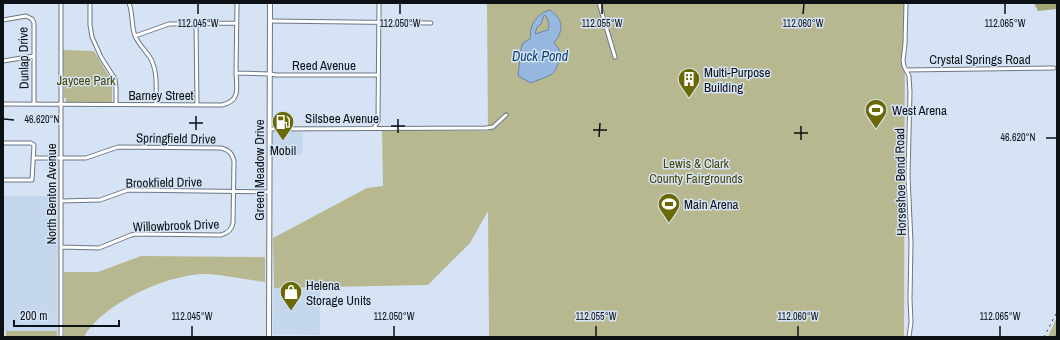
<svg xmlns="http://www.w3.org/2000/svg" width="1060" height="340" viewBox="0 0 1060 340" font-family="'Archivo Narrow',sans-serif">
	<rect width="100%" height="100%" fill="#d6e3f4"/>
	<path fill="#c4d7ed" d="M276 131 303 132 302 155H273V135L274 132Z
		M3 196H54L53 204 58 209 57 331H3Z
		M320 287V335L273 334 274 288Z"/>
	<path fill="#b7b88f" d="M487 3H905L904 337H489L488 211 470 243 428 285 274 288 273 238 367 188 383 186 382 130 488 131Z
		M63 50 94 51 112 81V102H66V98H64Z
		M141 256 265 257V282C251 280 238 278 225 276 219 275 212 274 206 274 168 274 103 303 84 337H64V272H98Z
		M1057 317V337H1048Z
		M6 331H57V337H6Z"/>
	<path fill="#a4a572" d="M1034 3H1057V9L1038 11Z"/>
	<path fill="#95b7e0" stroke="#6c85a3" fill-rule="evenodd" d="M550 10C564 20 564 30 554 43L559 49C561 58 558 69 551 75L531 83 518 76 521 48 523 43 530 39C531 35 530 32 531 29 533 20 541 12 550 10ZM544 15 546 16 549 23 548 30 535 34 537 27 541 24Z"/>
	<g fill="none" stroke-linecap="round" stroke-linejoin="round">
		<path stroke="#6c85a3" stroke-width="1" d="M1055 337 1057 333"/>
		<g stroke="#6b7786" stroke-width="5">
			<path id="minor" d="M90 3V25L92 37 101 57 115 79 116 88V104
				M129 3C133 13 131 25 135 36 139 45 146 51 151 59 158 73 156 90 156 105
				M599 3 615 57
				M906 3 905 44 903 61 904 66 909 76 910 92 908 176 911 243 910 299 911 322 909 337
				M3 20 26 16 32 19 34 23V104
				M270 21 431 23
				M196 23 197 105
				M135 36 169 24 237 23
				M3 61 34 56
				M906 70 1054 68
				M236 73 237 3
				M3 104 222 105C240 101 237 89 236 73L270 74 276 75H378
				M374 128 378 121 379 3
				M269 129 486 128 493 127 506 115
				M3 143H31L34 145 32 180H3
				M33 158H86L118 147 221 148C229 150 232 153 234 161L233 223C232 230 228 233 221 235L136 234 131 235 99 248 61 247
				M61 201 100 200 128 190 269 192
				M61 337V3"/>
		</g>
		<g stroke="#6b7786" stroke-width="6">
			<path id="secondary" d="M269 337 270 3"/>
		</g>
		<use href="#minor" stroke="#fff" stroke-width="3"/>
		<use href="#secondary" stroke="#fff" stroke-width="4"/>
		<path stroke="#2c333a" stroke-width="1" stroke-dasharray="2 4" stroke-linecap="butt" d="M1044 337 1057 312"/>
	</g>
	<path fill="none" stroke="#0c1116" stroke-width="1.5" d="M198 14V4M400 14V4M602 14V4M803 14 804 4M1005 14V4M4 119 14 120M189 123H203M391 126H405M196 130V116M593 130H607M398 133V119M794 133H808M599 137 600 123M1046 138H1056M801 140V126M192 336V326M394 336V326M596 336V326M798 336V326M1000 336V326"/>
	<defs>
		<g id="building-pin" transform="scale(1.15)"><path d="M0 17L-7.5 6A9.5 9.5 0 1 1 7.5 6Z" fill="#6a6905" stroke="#d6e3f4"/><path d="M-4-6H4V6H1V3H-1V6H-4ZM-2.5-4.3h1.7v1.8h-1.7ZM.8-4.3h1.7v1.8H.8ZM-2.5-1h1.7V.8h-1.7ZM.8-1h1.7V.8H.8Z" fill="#fff"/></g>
		<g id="stadium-pin" transform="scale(1.15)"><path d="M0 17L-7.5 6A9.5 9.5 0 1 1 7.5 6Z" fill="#6a6905" stroke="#d6e3f4"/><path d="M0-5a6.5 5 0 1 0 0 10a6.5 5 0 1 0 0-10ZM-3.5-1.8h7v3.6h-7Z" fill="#fff"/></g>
		<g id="fuel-pin" transform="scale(1.15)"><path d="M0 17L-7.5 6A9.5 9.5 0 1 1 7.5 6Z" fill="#6a6905" stroke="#d6e3f4"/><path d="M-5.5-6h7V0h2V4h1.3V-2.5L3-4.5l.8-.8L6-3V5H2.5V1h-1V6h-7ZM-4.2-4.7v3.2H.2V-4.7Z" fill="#fff"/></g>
		<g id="shop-pin" transform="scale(1.15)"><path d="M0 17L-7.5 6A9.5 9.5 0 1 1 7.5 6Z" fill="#6a6905" stroke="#d6e3f4"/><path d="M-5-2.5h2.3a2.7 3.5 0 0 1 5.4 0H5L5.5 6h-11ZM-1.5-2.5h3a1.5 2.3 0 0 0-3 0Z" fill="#fff"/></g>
	</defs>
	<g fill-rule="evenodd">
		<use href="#building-pin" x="689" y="79"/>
		<use href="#stadium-pin" x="876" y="110"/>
		<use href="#fuel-pin" x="283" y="122"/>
		<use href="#stadium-pin" x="669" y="204"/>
		<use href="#shop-pin" x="291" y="292"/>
	</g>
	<g text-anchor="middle" stroke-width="3" stroke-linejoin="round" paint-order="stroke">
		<g font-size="13" fill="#0c1116" stroke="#d6e3f4">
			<text transform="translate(23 58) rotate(-91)" y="5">Dunlap Drive</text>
			<text x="980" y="64">Crystal Springs Road</text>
			<text x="324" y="70">Reed Avenue</text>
			<text x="161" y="100">Barney Street</text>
			<text x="342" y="123">Silsbee Avenue</text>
			<text transform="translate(176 138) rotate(1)" y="5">Springfield Drive</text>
			<text transform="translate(259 170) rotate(-90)" y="5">Green Meadow Drive</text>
			<text transform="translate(164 182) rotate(-1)" y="5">Brookfield Drive</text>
			<text transform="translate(900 182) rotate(-91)" y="5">Horseshoe Bend Road</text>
			<text transform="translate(51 194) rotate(-90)" y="5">North Benton Avenue</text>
			<text transform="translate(176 225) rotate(-2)" y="5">Willowbrook Drive</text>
		</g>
		<g font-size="13" fill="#0c1116" stroke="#d6e3f4" text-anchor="start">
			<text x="704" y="77">Multi-Purpose<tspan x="704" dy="15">Building</tspan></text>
			<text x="892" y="115">West Arena</text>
			<text x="283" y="155" text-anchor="middle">Mobil</text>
			<text x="684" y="209">Main Arena</text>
			<text x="306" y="290">Helena<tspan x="306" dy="15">Storage Units</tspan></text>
		</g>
		<g font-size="13" fill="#454404" stroke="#d6e3f4">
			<text x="86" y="85">Jaycee Park</text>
			<text x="696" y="168">Lewis &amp; Clark<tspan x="696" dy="15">County Fairgrounds</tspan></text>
		</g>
		<g font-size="14" font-style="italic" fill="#104072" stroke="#d6e3f4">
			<text x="540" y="61">Duck Pond</text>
		</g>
	</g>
	<g font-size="10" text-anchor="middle" fill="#0c1116" stroke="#d6e3f4" stroke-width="3" stroke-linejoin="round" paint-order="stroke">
		<text x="198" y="27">112.045°W</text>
		<text x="400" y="27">112.050°W</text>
		<text x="602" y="27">112.055°W</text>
		<text x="803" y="27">112.060°W</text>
		<text x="1005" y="27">112.065°W</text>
		<text x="42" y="123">46.620°N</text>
		<text x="1018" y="141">46.620°N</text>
		<text x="192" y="320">112.045°W</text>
		<text x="394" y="320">112.050°W</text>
		<text x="596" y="320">112.055°W</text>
		<text x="798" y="320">112.060°W</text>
		<text x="1000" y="320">112.065°W</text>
	</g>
	<rect width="1060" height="340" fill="none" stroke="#0c1116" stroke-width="8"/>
	<path d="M14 320v6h105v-6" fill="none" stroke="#0c1116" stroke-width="2"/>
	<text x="20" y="320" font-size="12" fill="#0c1116" stroke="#d6e3f4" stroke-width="3" paint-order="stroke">200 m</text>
</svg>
